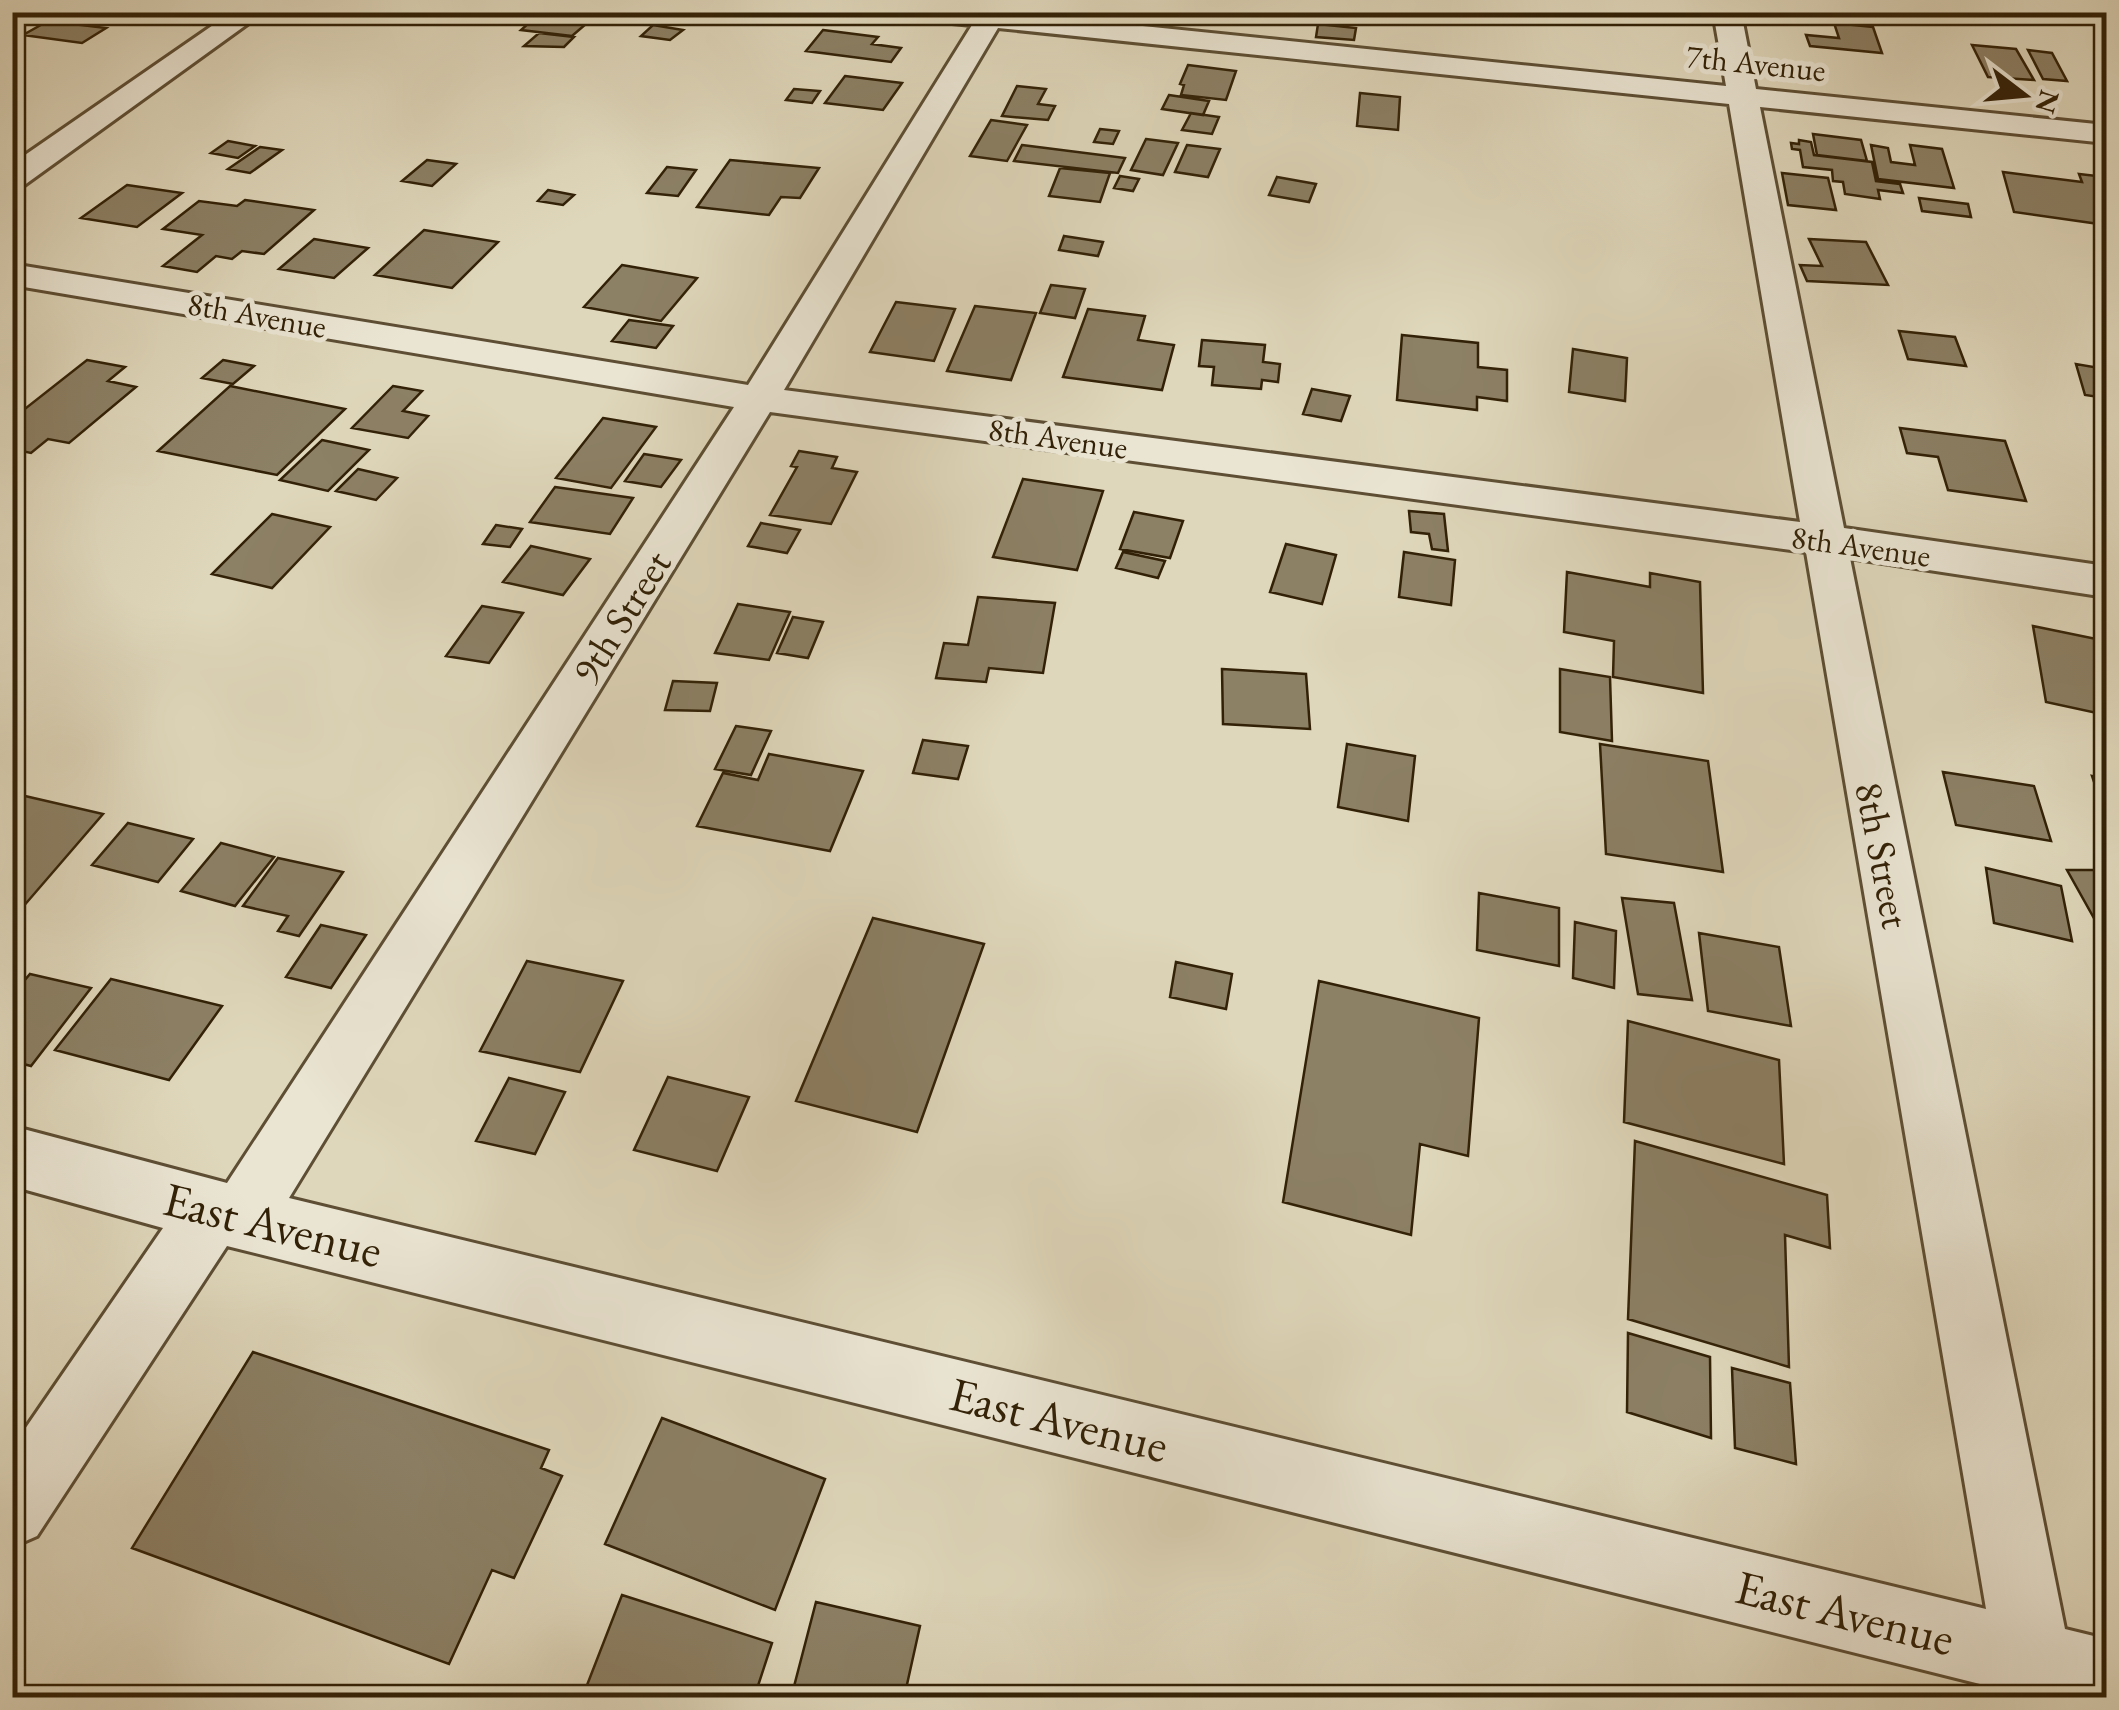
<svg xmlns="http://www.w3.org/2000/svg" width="2119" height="1710" viewBox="0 0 2119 1710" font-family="'EB Garamond',serif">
	<rect width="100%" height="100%" fill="#dfd7bb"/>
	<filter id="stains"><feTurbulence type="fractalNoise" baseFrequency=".002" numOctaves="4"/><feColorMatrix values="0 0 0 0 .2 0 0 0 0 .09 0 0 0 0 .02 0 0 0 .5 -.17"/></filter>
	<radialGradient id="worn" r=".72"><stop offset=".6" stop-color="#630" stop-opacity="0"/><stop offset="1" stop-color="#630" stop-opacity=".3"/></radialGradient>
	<path fill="#8c8065" stroke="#322107" stroke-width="2.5" d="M541 12H558L594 17 572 36 521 30Z
		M48 21 106 28 82 43 23 35Z
		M1834 23 1873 27 1882 53 1810 46 1806 35 1839 38Z
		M1318 24 1356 28 1354 40 1316 37Z
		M653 25 683 30 670 40 641 36Z
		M823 30 878 37 872 44 901 48 891 62 806 51Z
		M539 33 574 37 564 47 524 46Z
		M1972 45 2016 49 2034 80 1988 77Z
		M2028 50 2052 53 2067 81 2043 79Z
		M1188 65 1236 71 1226 100 1181 95 1184 85 1180 84Z
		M845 76 902 83 883 110 825 103Z
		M1017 86 1046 89 1038 104 1055 106 1048 120 1002 116Z
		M794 89 820 91 812 103 786 100Z
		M1360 93 1400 97 1398 130 1357 126Z
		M1169 95 1209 101 1203 115 1162 109Z
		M1191 113 1219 117 1212 134 1182 130Z
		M991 120 1027 125 1007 161 970 156Z
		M1100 129 1119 131 1113 144 1094 142Z
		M1813 134 1861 140 1867 161 1817 155Z
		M1146 139 1178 143 1163 175 1131 170Z
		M1799 140 1811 142 1814 155 1872 162 1876 181 1900 184 1903 193 1878 190 1880 199 1845 194 1843 182 1833 181 1832 170 1803 167 1800 150 1792 149 1791 143 1799 144Z
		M228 141 255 146 238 158 211 153Z
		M1022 145 1125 158 1118 173 1014 161Z
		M1187 145 1220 149 1208 177 1175 172Z
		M1871 145 1888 148 1891 162 1915 165 1910 145 1942 149 1954 188 1878 179Z
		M260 147 282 150 250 173 228 169Z
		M427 160 456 164 432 186 402 181Z
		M730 160 819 168 800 198 781 197 769 215 697 207Z
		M667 167 696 170 678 196 647 193Z
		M1060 168 1110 173 1100 202 1049 196Z
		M2003 172 2082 182 2079 174 2106 177V225L2014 212Z
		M1782 173 1828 178 1836 210 1788 205Z
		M1120 176 1139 179 1133 191 1114 188Z
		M1277 177 1316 184 1309 202 1269 195Z
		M127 185 182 193 137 227 81 218Z
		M548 190 574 195 563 205 538 201Z
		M1919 198 1968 204 1971 217 1922 211Z
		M245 200 314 210 264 254 242 251 232 259 216 256 197 272 163 266 202 235 163 229 199 201 237 206Z
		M424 230 498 242 452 288 375 275Z
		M1064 236 1103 242 1098 256 1059 250Z
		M314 239 368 248 334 278 279 269Z
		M1809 239 1866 242 1888 285 1807 281 1800 265 1822 266Z
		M622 265 697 278 661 321 584 307Z
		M1051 285 1085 289 1075 318 1040 313Z
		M896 302 955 309 934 361 870 352Z
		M975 306 1036 313 1011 380 947 371Z
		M1088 309 1145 316 1138 340 1174 345 1162 390 1063 377Z
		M629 320 673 326 656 348 612 341Z
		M1899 331 1955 337 1966 366 1908 359Z
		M1402 335 1478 343V367L1507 370V401L1477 397V410L1397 400Z
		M1202 340 1265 345 1263 362 1280 364 1278 382 1262 380 1261 389 1212 385 1214 367 1199 366Z
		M1573 349 1627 358 1625 401 1569 392Z
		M2095 355 2106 357V398L2085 395 2076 364 2099 368Z
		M87 360 125 367 108 381 136 387 69 443 48 439 31 453 12 449V419Z
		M223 360 254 366 233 384 202 378Z
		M230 386 345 409 277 475 158 451Z
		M393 386 422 391 403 411 428 416 408 438 352 428Z
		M1312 389 1350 396 1341 421 1303 414Z
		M603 418 656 427 611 488 556 478Z
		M1900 428 2005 441 2026 501 1948 490 1938 457 1907 453Z
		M322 440 369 450 328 491 280 480Z
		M799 451 837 457 832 468 857 472 831 524 770 515 797 467 791 466Z
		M644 454 681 460 661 487 625 481Z
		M358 469 397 478 376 500 336 491Z
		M1023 479 1103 491 1077 570 993 557Z
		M555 487 633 498 610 534 530 522Z
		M1409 511 1444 514 1448 551 1432 549 1429 534 1411 532Z
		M1134 512 1183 521 1170 558 1120 549Z
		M272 514 330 527 272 588 212 574Z
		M761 523 800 530 787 553 748 546Z
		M496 525 522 529 510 547 483 544Z
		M1286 544 1336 555 1322 604 1270 592Z
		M531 546 590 559 563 595 503 582Z
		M1123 552 1165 561 1158 578 1116 568Z
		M1404 552 1455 560 1451 605 1399 597Z
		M1567 572 1650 587V573L1700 582 1703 693 1613 677 1614 641 1564 632Z
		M978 597 1055 603 1043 673 989 668 986 682 936 678 944 643 968 645Z
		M738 604 790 612 769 660 715 653Z
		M482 606 523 613 489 663 446 656Z
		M793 617 823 622 808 658 777 653Z
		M2033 626 2106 641V715L2046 702Z
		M1222 669 1306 674 1310 729 1223 724Z
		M1560 669 1610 677 1612 741 1560 732Z
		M673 681 717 683 710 711 665 710Z
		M736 726 771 731 751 775 715 769Z
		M923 740 968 746 958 779 913 773Z
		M1347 744 1415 756 1408 821 1338 807Z
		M1600 744 1708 761 1723 872 1606 854Z
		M769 754 863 771 830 851 697 826 723 773 758 780Z
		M1943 772 2034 786 2051 841 1956 825Z
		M2092 776 2106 779V817Z
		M12 793 103 814 22 908 12 906Z
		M128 823 193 839 158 882 92 865Z
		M221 843 274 857 235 906 181 891Z
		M278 858 343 872 299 936 278 931 288 916 243 906Z
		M1986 868 2061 886 2072 941 1994 923Z
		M2067 870H2106V920H2095Z
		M1479 893 1559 908V966L1477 950Z
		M1622 898 1674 903 1692 1000 1638 994Z
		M873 918 984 944 917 1132 796 1101Z
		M1575 922 1616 931 1614 988 1573 978Z
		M321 925 366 935 331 988 286 977Z
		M1699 933 1779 947 1791 1026 1708 1011Z
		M527 961 623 981 580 1072 480 1051Z
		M1176 962 1232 974 1226 1009 1170 997Z
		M30 974 91 988 31 1066 12 1061V995Z
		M111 979 222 1006 169 1080 55 1050Z
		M1319 981 1479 1018 1468 1156 1420 1144 1411 1235 1283 1202Z
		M1628 1021 1779 1060 1784 1164 1624 1122Z
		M668 1077 749 1097 717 1171 634 1150Z
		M509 1078 565 1092 535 1154 476 1141Z
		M1635 1141 1827 1195 1830 1248 1785 1235 1789 1367 1628 1319Z
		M1628 1333 1710 1357 1711 1438 1627 1412Z
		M253 1352 549 1450 541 1468 562 1476 514 1578 492 1570 449 1664 132 1548Z
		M1732 1368 1790 1383 1796 1464 1735 1448Z
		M662 1418 825 1479 775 1610 605 1544Z
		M622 1595 772 1643 754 1698H582Z
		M816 1602 920 1626 904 1698H791Z
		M1757 1686 1809 1698H1758Z"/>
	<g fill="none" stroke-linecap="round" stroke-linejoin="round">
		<g stroke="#5d4e34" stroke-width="6">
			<path id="street" d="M232 12H264L23 186 12 189V164Z
				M909 12H1007L1726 86 1713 12H1741L1756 89 2106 125V143L1760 107 1844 528 2106 566V597L1850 558 2065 1629 2106 1639V1698H2004L2000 1689 227 1246 37 1536 12 1547V1448L163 1228 12 1186V1126L227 1183 734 407 12 285V264L748 385 972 25 922 20ZM998 28 1729 104 1800 522 784 390ZM770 412 1806 552 1986 1609 289 1198Z"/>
		</g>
		<use href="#street" fill="#eae5d3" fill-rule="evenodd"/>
	</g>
	<g text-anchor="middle" stroke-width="10" stroke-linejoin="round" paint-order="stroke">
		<g font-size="32" fill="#322107" stroke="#eae5d3">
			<text transform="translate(1756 63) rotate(6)" y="11">7th Avenue</text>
			<text transform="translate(257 315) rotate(10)" y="11">8th Avenue</text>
			<text transform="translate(1058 438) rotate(8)" y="11">8th Avenue</text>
			<text transform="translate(1861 546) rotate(8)" y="11">8th Avenue</text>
		</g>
		<g font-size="40" fill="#322107" stroke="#eae5d3">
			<text transform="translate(621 617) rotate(-58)" y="14">9th Street</text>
			<text transform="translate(1883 855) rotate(79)" y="14">8th Street</text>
		</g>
		<g font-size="48" fill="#322107" stroke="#eae5d3">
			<text transform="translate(273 1224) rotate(14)" y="17">East Avenue</text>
			<text transform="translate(1059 1419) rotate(14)" y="17">East Avenue</text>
			<text transform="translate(1845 1612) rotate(14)" y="17">East Avenue</text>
		</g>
	</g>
	<rect width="2119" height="1710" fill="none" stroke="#dfd7bb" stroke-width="50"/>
	<rect x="15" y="15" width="2089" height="1680" fill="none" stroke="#322107" stroke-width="5"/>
	<rect x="25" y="25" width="2069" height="1660" fill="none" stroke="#322107" stroke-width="2.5"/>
	<g transform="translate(2024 95) rotate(106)" stroke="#eae5d3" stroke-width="8" paint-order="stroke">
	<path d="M0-8L18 38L0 25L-18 38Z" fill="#322107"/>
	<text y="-15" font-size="28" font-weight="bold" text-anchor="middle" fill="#322107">N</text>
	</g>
	<rect width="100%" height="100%" filter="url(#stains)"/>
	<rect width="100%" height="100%" fill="url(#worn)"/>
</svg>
